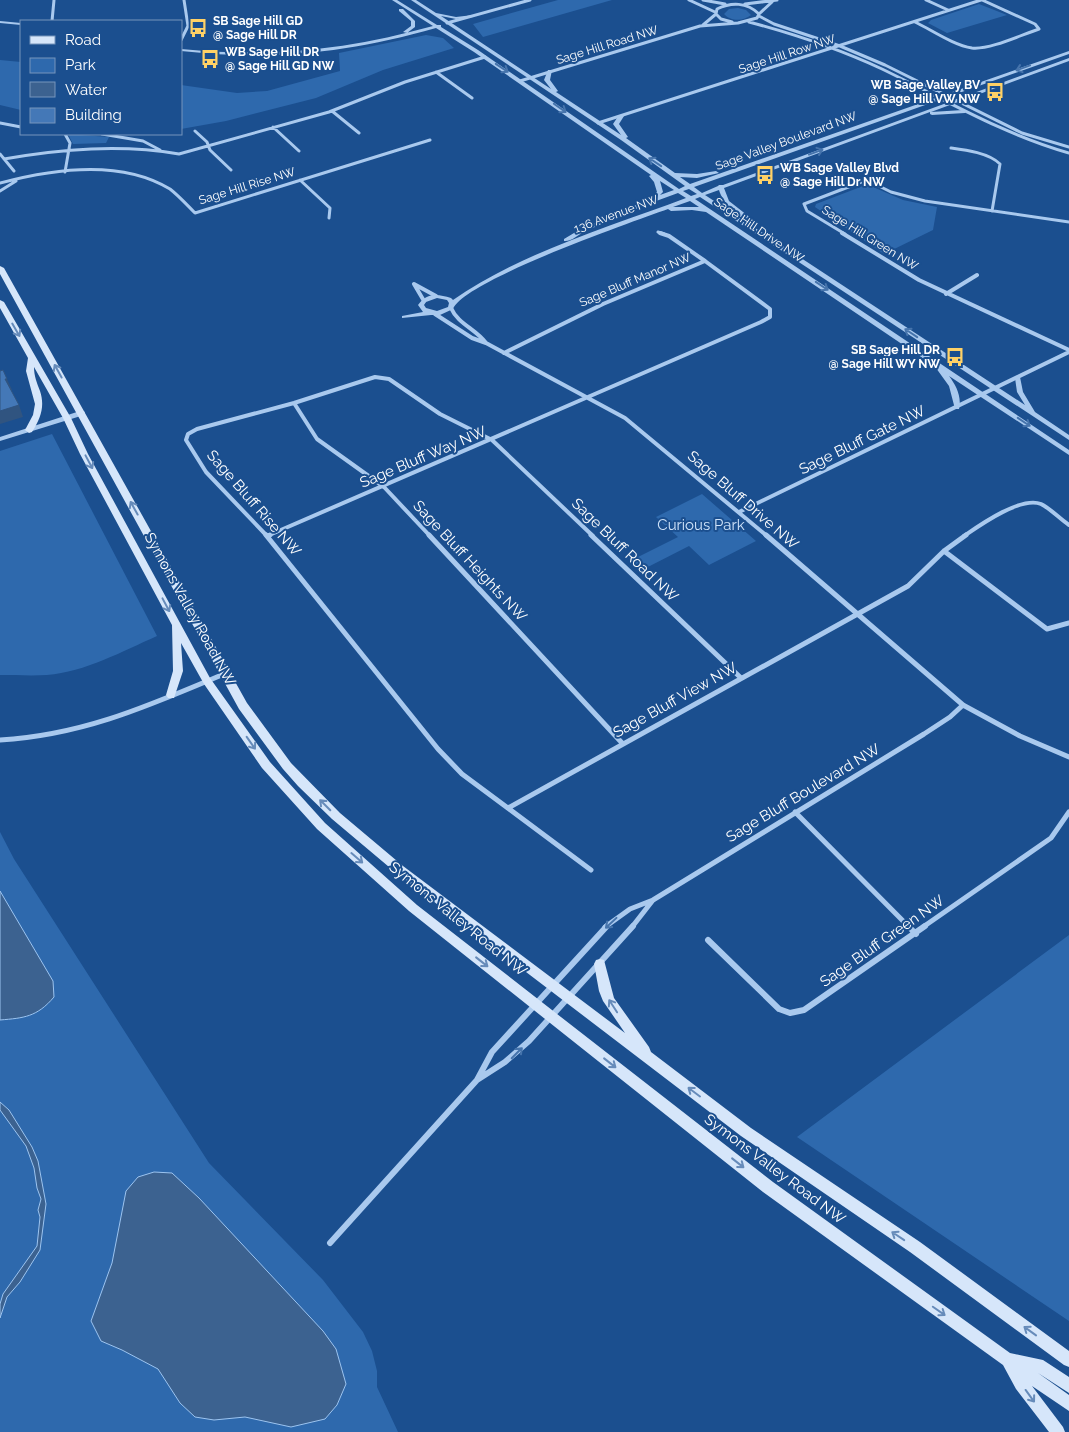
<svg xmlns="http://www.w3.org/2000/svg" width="1069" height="1432" viewBox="0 0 1069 1432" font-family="Raleway,sans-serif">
	<rect width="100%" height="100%" fill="#1b4f8f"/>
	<path fill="#2e69ad" d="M558 0H612L483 37 473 24Z
		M979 4 1007 15 947 33 928 23 931 20Z
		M738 8 746 10 751 15C743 22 730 21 724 14L729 9Z
		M426 35 443 38 454 48 383 70 316 98 226 121 181 129V85L237 93 267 91 340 71 339 53Z
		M0 60 21 62V110L0 105Z
		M68 134 109 137 106 143 73 144Z
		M863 186 873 187 903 200 937 207 933 230 884 254 815 207 816 204Z
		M52 434 157 636C123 651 85 672 47 675 32 676 15 675 0 675V451Z
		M702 494 756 541 709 565 689 546 642 570 632 560 678 537 656 517Z
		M0 832 14 859 209 1163 323 1280 363 1332 372 1351 377 1371V1387L398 1432H0Z
		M1069 935V1321L797 1137Z"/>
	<path fill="#3c6290" stroke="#9cc4f0" d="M0 891 53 981 54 997C37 1017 24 1018 0 1020Z
		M0 1102 9 1110 32 1147 38 1161 46 1204 40 1250 20 1282 7 1297 0 1318V1304L3 1294 37 1246 40 1217 38 1210 41 1199 37 1188 34 1168 26 1146 0 1110Z
		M154 1172 172 1173 199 1198 323 1331 336 1349 346 1384 337 1405 325 1419 291 1427 245 1417 214 1420 195 1417 180 1403 158 1369 122 1350 101 1341 91 1321 112 1263 126 1191 138 1177Z"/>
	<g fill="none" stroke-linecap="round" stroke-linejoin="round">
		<path stroke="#a9c9ee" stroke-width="3" d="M689 0 715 12
			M703 0 725 4
			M926 0 948 10
			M745 4 777 0
			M759 14 772 2
			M759 16 774 24 840 46 885 65 1022 133 1069 147
			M52 21 54 0
			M749 22C794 34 839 49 882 69 944 99 1002 134 1069 153
			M915 22C932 30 953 45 972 48 989 50 1021 35 1039 29L1035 24 982 0
			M447 23 530 0
			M703 25 716 14
			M181 40 188 26 184 0
			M436 72 472 98
			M520 81 700 26 738 23 757 18 759 14C747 2 731 2 717 9L716 14 721 19 732 22
			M332 111 359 133
			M0 123 21 127
			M598 123 981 0
			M273 127 299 151
			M195 131 207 142 210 150 231 170
			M65 134 70 143 65 172
			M102 134 143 141 160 150
			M951 148C966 150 989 153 1000 164L992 211
			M0 154 14 171
			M4 159C62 149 120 144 179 154L329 112 405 82 485 57
			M300 180 330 208 329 218
			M0 183C52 169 121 159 170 189 179 196 187 205 195 213L430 140
			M0 191 16 181
			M658 232 664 234
			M845 234 807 211 804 204 864 181 871 182 891 192 925 201 1069 222"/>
		<path stroke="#a9c9ee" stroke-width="4" d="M660 233 669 236 705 261
			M842 233 919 280 1069 350
			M946 294 977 275
			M424 301 414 284 436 296
			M451 308C458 324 476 329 486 343
			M435 314 472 338 486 343 625 418 767 536
			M294 403 317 439 384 487 430 536
			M739 512 1069 352
			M267 536 761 322 770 317V309L705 261 603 304 504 353
			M267 536 206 472 186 440 188 434 197 429 294 403 375 377 389 379 440 414 492 440 593 536
			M964 536C980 525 1021 496 1041 504 1051 509 1060 519 1069 525"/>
		<path stroke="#a9c9ee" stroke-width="5" d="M266 535 438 749 462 774 591 870
			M429 535 623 744
			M591 535 741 678
			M766 535 963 705 1020 736 1069 757
			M267 536 270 535
			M944 551 1047 629 1069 623
			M0 740C83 735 148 706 224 674
			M508 808 908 586 944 551 966 535
			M795 812 909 927
			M605 927 630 909 653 900 924 734 950 717 963 705
			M632 927 653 900
			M923 927 1051 838 1069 812"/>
		<path stroke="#a9c9ee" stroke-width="6" d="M908 926 916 934
			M708 940 779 1009 790 1013 804 1010 925 926
			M477 1080 505 1062 529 1041 633 926
			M330 1243 477 1080 492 1052 607 926"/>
		<path fill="#a9c9ee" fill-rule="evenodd" d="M392 0H397L437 25H441V27L478 50 679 189 685 186 621 140 411 0H416L436 13 456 17 473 15V17L456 19 441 16 551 89 544 80 548 70H552L550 80 558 91 556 92 621 135 613 124 619 115H623L624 116 619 124 628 137 626 138 675 173 697 174 716 171 719 173 697 178 680 177 690 184 1069 51V54L694 187 702 193 718 186 719 185H723L1069 58V61L931 112 963 110 966 112 965 113 932 115 930 114V112L724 188 729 201 752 219V221C740 221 722 202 719 190L705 195 1025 405 1017 392 1015 378 1018 376 1020 377 1023 392 1035 412 1069 435V440L700 197 695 199 1069 450V455L949 376C956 385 962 397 959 409H955L949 386 936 368V367L706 212 692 210 671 211 668 209C632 222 465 280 453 309L440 315H431L402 318V316L423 312 418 305C427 292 438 294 451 298L453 300C520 253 609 227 686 198L678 193C646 204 615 217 584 232 578 235 571 242 564 241V239L579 230 650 199 657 192 654 182 649 176 651 175 474 52 436 28C348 53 273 61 181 51V49C271 58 346 50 433 26ZM660 181 674 190 660 195 663 192ZM689 189 697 194 691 196 683 191ZM690 201 699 207H673ZM437 298 447 300 449 303 448 307 437 311 426 308 424 305 426 302Z
			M399 9H403L415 21V27L407 33 403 32 411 26V21L399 11Z
			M0 21 21 23V25L0 23Z
			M80 411H84L85 413 84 415 0 441V437Z"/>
		<path fill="#d6e6fa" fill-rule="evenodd" d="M0 266 4 268 247 703 291 763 340 813 403 866 625 1033 603 1001 599 991 594 964 596 960 600 959 604 960 614 998 649 1047 651 1052 751 1128 920 1242 1069 1351V1367L1064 1365 910 1252 741 1136 395 872 332 819 298 786 283 769 239 709 0 274Z
			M0 300 4 302 71 418 88 454 210 678 270 762 325 823 417 905 773 1182 1010 1353 1043 1360 1069 1377V1393L1038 1373 1069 1395V1411L1032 1386 1063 1427 1065 1432H1049L1016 1389 1003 1365 763 1192 409 911 317 829 262 768 204 684 181 643 183 671 174 698H168L166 695 173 671 172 625 80 454 63 418 34 367C34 376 37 383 40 391 45 406 41 418 32 432L29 433 25 430 33 415 35 404 26 371 28 358 0 308Z"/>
	</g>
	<path fill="#305480" d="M5 379H7L12 390 10 391Z
		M19 405 23 417 0 424V411Z"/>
	<path fill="#4478b7" stroke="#305480" d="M3 370 7 379H5L19 405 0 411V371Z"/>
	<defs><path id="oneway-shaft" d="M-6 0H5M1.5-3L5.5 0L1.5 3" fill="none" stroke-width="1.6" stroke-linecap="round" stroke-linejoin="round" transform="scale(1.25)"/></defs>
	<g stroke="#4674ac">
		<use href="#oneway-shaft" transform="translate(502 68) rotate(34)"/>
		<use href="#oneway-shaft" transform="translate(1023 68) rotate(160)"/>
		<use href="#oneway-shaft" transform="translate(560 108) rotate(35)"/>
		<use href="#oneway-shaft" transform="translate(816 152) rotate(-20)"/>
		<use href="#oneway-shaft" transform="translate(655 162) rotate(-146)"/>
		<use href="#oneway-shaft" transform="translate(822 286) rotate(34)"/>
		<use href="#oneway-shaft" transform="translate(911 333) rotate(-146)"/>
		<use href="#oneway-shaft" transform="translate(1024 422) rotate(34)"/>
		<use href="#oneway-shaft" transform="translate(611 923) rotate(137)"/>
		<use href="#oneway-shaft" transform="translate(517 1053) rotate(-45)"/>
	</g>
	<g stroke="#668bba">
		<use href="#oneway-shaft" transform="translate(16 330) rotate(60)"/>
		<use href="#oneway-shaft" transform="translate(58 371) rotate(-119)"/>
		<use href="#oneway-shaft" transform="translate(89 462) rotate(62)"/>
		<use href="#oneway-shaft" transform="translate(134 508) rotate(-119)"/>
		<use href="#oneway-shaft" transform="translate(166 605) rotate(62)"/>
		<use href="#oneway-shaft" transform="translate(251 743) rotate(55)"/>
		<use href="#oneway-shaft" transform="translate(325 805) rotate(-135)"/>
		<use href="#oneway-shaft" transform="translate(357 858) rotate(41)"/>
		<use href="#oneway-shaft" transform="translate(482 962) rotate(38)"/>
		<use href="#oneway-shaft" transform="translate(613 1006) rotate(-123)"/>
		<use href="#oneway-shaft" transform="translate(610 1063) rotate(38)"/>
		<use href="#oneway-shaft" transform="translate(694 1092) rotate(-143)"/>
		<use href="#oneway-shaft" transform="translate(738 1163) rotate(38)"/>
		<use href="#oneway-shaft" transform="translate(898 1236) rotate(-146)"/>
		<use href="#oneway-shaft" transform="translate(939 1311) rotate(35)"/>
		<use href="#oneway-shaft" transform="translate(1030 1331) rotate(-144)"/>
		<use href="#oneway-shaft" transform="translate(1030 1396) rotate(54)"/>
	</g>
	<defs>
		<g id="bus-bare" transform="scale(1.5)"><path d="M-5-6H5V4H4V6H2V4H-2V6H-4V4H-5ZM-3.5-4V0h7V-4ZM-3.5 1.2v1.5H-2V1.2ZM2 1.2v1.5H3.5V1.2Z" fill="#ffd166" stroke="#1b4f8f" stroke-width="2.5" paint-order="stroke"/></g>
	</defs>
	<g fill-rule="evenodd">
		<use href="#bus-bare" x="198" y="28"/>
		<use href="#bus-bare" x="210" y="59"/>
		<use href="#bus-bare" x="995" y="92"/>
		<use href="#bus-bare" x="765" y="175"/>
		<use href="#bus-bare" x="955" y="357"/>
	</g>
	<g text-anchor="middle" stroke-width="4" stroke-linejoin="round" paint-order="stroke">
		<g font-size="12" font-weight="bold" fill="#fff" stroke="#1b4f8f" text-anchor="start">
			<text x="213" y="25">SB Sage Hill GD<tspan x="213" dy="14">@ Sage Hill DR</tspan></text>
			<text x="225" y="56">WB Sage Hill DR<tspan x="225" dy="14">@ Sage Hill GD NW</tspan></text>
			<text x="980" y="89" text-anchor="end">WB Sage Valley BV<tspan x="980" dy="14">@ Sage Hill VW NW</tspan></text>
			<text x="780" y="172">WB Sage Valley Blvd<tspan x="780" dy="14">@ Sage Hill Dr NW</tspan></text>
			<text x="940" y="354" text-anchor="end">SB Sage Hill DR<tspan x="940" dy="14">@ Sage Hill WY NW</tspan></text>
		</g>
		<g font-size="12" fill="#fff" stroke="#1b4f8f">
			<text transform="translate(607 45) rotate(-17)" y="4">Sage Hill Road NW</text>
			<text transform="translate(787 54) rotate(-18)" y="4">Sage Hill Row NW</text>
			<text transform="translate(786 141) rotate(-20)" y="4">Sage Valley Boulevard NW</text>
			<text transform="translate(247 186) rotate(-17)" y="4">Sage Hill Rise NW</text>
			<text transform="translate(616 214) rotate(-20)" y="4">136 Avenue NW</text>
			<text transform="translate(759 230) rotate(34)" y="4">Sage Hill Drive NW</text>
			<text transform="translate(870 238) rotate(32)" y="4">Sage Hill Green NW</text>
			<text transform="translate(635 280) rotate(-23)" y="4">Sage Bluff Manor NW</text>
		</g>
		<g font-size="15" fill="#fff" stroke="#1b4f8f">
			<text transform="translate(862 440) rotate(-26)" y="5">Sage Bluff Gate NW</text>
			<text transform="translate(423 457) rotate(-23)" y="5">Sage Bluff Way NW</text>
			<text transform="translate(743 500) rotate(41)" y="5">Sage Bluff Drive NW</text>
			<text transform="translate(254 503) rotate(49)" y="5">Sage Bluff Rise NW</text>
			<text transform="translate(625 550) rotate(44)" y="5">Sage Bluff Road NW</text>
			<text transform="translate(470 561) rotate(47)" y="5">Sage Bluff Heights NW</text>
			<text transform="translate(190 609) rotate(61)" y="5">Symons Valley Road NW</text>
			<text transform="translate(675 700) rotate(-29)" y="5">Sage Bluff View NW</text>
			<text transform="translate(803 793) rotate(-31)" y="5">Sage Bluff Boulevard NW</text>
			<text transform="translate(458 919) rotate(39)" y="5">Symons Valley Road NW</text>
			<text transform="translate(882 941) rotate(-35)" y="5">Sage Bluff Green NW</text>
			<text transform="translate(775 1169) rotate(37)" y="5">Symons Valley Road NW</text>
		</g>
		<g font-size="15" fill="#cfe3fa" stroke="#1b4f8f">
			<text x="701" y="530">Curious Park</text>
		</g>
	</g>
	<rect x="20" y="20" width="162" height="115" fill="#1b4f8f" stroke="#7695bc"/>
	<rect x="30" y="36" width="25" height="8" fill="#d6e6fa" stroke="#7695bc"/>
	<text x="65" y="45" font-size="15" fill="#ffffff">Road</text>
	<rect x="30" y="58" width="25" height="15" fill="#2e69ad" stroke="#7695bc"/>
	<text x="65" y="70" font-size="15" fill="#ffffff">Park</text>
	<rect x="30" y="82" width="25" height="15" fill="#3c6290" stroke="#7695bc"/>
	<text x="65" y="95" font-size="15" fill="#ffffff">Water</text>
	<rect x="30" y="108" width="25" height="15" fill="#4478b7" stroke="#7695bc"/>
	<text x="65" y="120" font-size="15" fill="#ffffff">Building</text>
</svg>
